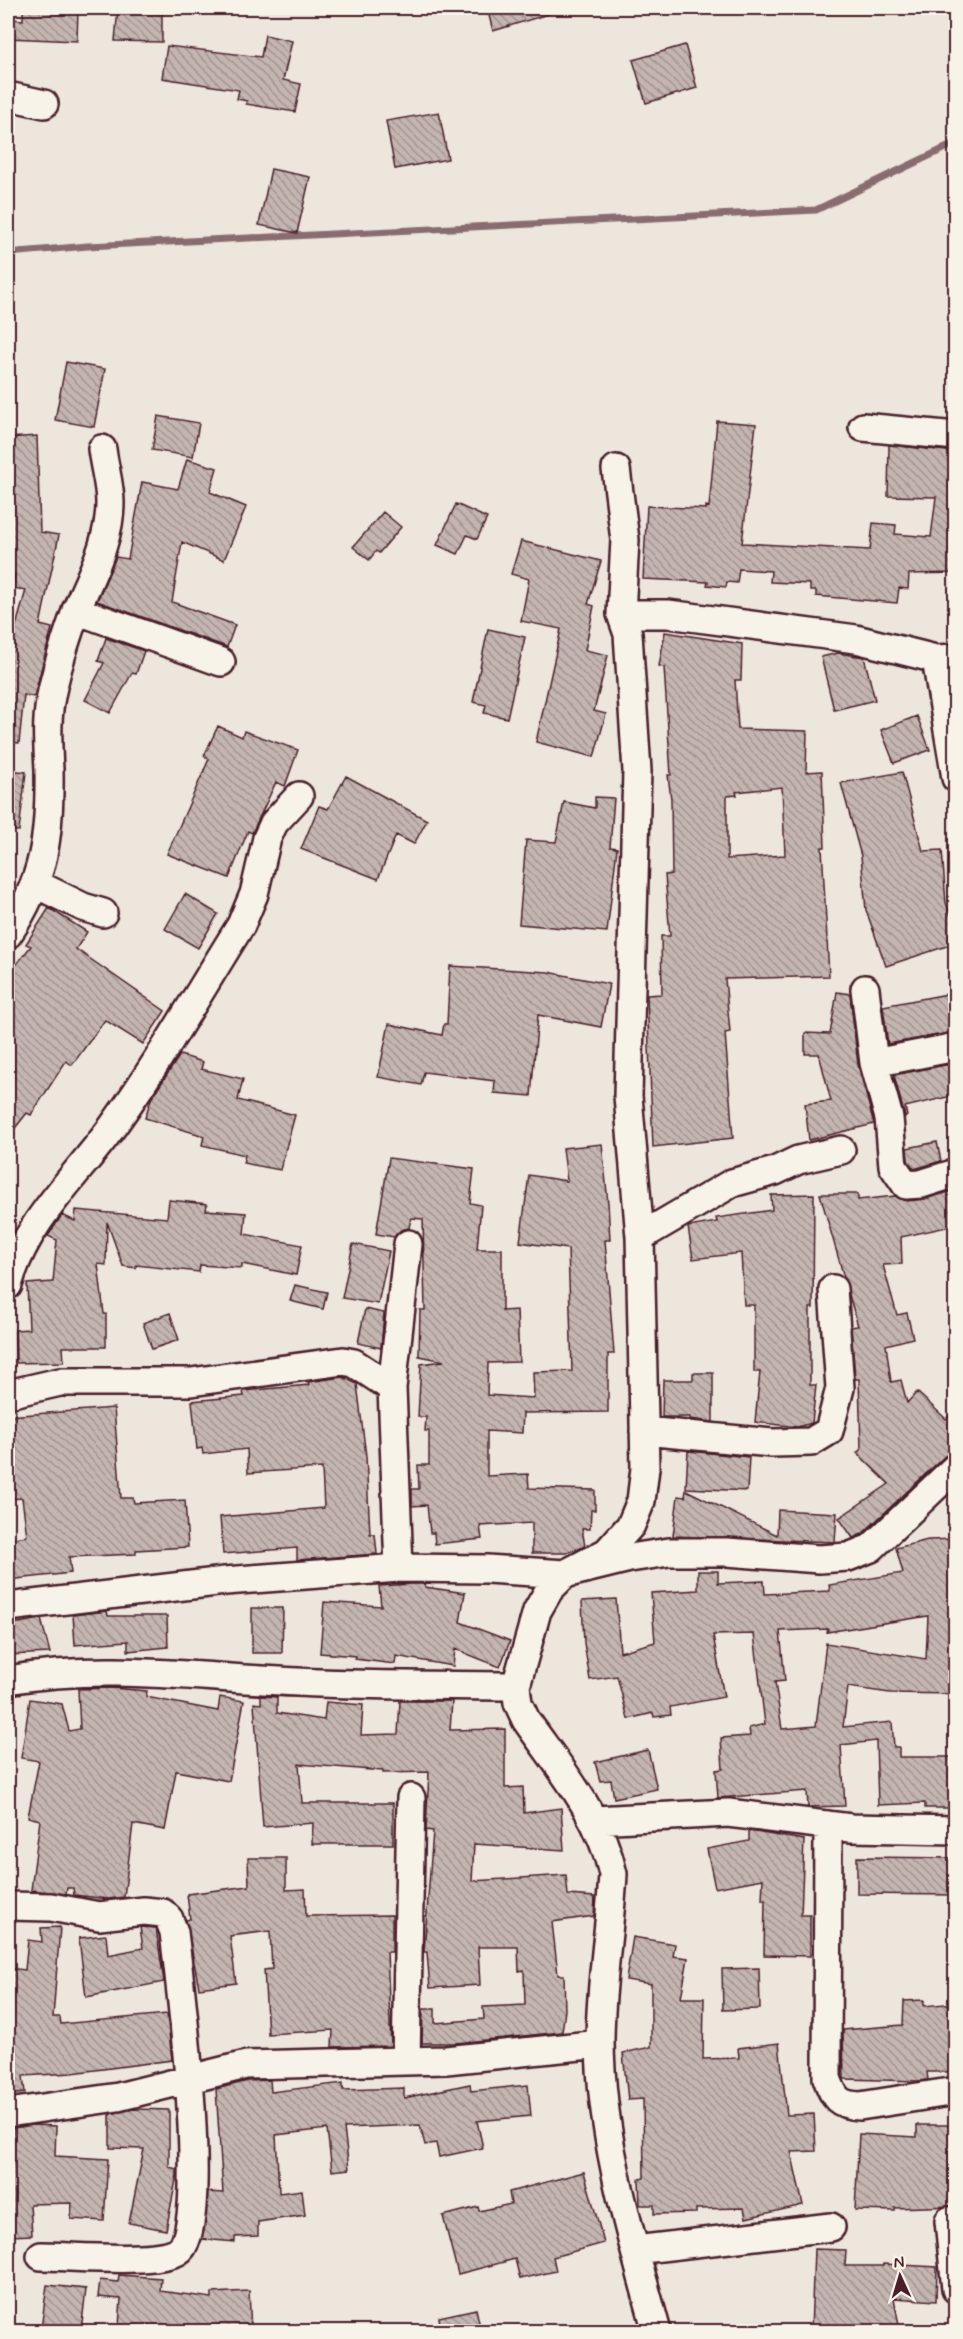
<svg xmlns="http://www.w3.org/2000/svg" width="963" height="2339" viewBox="0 0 963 2339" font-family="Mynerve,sans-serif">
	<defs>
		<pattern id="building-back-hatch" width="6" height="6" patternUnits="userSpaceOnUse" patternTransform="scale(1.5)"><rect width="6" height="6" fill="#c4b5b0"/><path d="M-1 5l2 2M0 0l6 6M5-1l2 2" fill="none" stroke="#a1938f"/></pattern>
	</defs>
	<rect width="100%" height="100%" fill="#ece6dd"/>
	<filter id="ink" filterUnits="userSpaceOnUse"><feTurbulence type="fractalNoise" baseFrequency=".0167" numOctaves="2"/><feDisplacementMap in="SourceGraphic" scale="12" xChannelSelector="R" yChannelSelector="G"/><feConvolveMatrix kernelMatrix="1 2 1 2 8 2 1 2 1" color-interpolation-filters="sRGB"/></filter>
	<g filter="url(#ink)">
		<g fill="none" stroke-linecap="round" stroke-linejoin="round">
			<path stroke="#896c6f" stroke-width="7" d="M8 253 88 246 816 210 956 143"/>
		</g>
		<path fill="url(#building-back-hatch)" stroke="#4a1f2b" stroke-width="1.5" fill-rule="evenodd" d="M23 8H78L77 41 8 38V19L23 20Z
			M118 8H162V42L115 41Z
			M487 8H555V12L493 31Z
			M265 35 292 41 283 80 301 84 295 112 246 104 247 101 237 99 239 90 162 78 167 46 261 57Z
			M685 45 697 88 646 103 633 60Z
			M439 112 448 159 395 169 386 121Z
			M271 169 310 177 297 233 259 225Z
			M66 362 105 369 94 427 55 420Z
			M158 416 199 423 193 457 152 450Z
			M717 421 756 424 742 543 870 550 873 523 896 525 895 534 931 537 936 497 888 496 889 445 956 452V573L909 574 908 589 899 588 897 603 816 596V591H810V584L770 582 771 571 739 569 737 583 727 582 726 587 707 585 708 582 643 579 647 506 706 509V506L709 507Z
			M37 436 40 532 59 535 40 625 52 628 34 697 24 695 19 743 8 742V624L16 626 26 590 13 588 15 575 8 574V438Z
			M187 459 217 468 210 492 246 507 224 560 182 542 172 602 235 625 227 647 97 601 116 557 128 559 142 482 178 489Z
			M456 504 487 518 477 539 467 535 458 554 437 545Z
			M383 512 401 527 379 553 376 551 369 560 353 547Z
			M521 541 601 561 588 604 594 606 585 650 608 655 594 711 606 714 594 757 536 742 561 629 521 621 529 579 511 574Z
			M488 629 525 637 507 718 484 713 486 705 473 702Z
			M665 632 742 644 741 680H735L738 729 807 731 806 772 822 771 825 847H822L829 976 725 979 730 1032 725 1033 733 1138 653 1147 647 995 662 994 661 936H670L665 875 672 874 671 799 668 775H671L664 667 659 666ZM782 787 785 855 727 859V796L737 795 736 792Z
			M106 638 144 651 136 674 132 673 110 713 85 700 104 663 98 661Z
			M838 653 864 657 875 700 834 710 821 657Z
			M917 716 930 750 894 763 881 730Z
			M218 726 242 737 244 731 298 750 285 786 276 782 252 833 248 831 229 878 167 854 209 759 204 756Z
			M8 770 26 772 19 831 8 830Z
			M902 772 923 851 942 850 946 903 956 929V943L886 966 866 910 861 856 841 783Z
			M346 776 427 820 414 844 396 835 378 879 301 849 319 806 328 809Z
			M595 797 614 798 610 847 617 848 607 932 519 924 526 840 556 842 564 802 595 808Z
			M185 894 218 914 198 948 165 929Z
			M49 908 87 932 76 949 165 1011 143 1044 105 1020 72 1065 66 1061 31 1115 27 1113 8 1137V975L31 946 26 944Z
			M450 966 548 972 609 984 601 1027 538 1015 531 1096 494 1093 495 1081 424 1072 421 1085 378 1077 389 1024 442 1035 444 1024H447Z
			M837 992 850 994 858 1065 874 1124 809 1140 805 1104 831 1101 819 1054H805V1033L830 1034Z
			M953 993 956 1032 888 1044 883 1006Z
			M180 1055 203 1062 201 1069 243 1079 238 1100 295 1115 280 1170 243 1163 245 1155 202 1145 204 1136 145 1118 151 1099Z
			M956 1063V1095L905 1107 907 1116 905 1117 894 1075Z
			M937 1142 941 1161 914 1169 908 1161 907 1148Z
			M602 1144 608 1203 610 1240H605L614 1354H608V1412L523 1413 522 1433 487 1431V1476L528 1474 529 1488 595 1490V1510H591L590 1529H582L585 1546 566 1553H532V1523L480 1526 482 1539 435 1544 434 1533H430L427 1505 412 1506V1489H419L418 1465H429V1431H425L426 1417H418L421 1364 444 1361 419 1356 420 1310H425L423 1219 411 1218 409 1228 401 1230 394 1237 376 1234 389 1158 474 1169 470 1203 481 1205 477 1249H502V1311L517 1310 519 1362 488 1363 487 1395 534 1398 533 1372 572 1371 568 1249 520 1242 529 1175 567 1181 563 1148Z
			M956 1190V1225L901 1237 902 1264 883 1265 897 1315 907 1313 913 1338 886 1345 891 1382 901 1380 907 1403 917 1392 946 1419 956 1410V1452L945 1456 862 1534 853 1538 839 1518 889 1484 857 1453 861 1449 859 1379H855L851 1327 858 1326 820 1194H858V1200L895 1196 907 1201 925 1199Z
			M814 1194 813 1308H810V1385H816L812 1423 797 1427 755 1422 760 1372H754V1305H744L741 1253 693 1259 688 1227 717 1222 716 1218 772 1210 771 1195Z
			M169 1200 207 1204 206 1210 246 1213 244 1234 302 1245 296 1275 242 1264V1268L200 1265 199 1272 136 1265V1268L123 1266 107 1222 106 1265 98 1264 104 1314H106V1347H63L64 1362 16 1363 15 1330 29 1329 27 1284 53 1282 57 1240 48 1236 62 1215 75 1221 76 1210 167 1218Z
			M353 1244 389 1251 378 1304 342 1298Z
			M295 1285 327 1292 323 1309 290 1301Z
			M365 1309 384 1313 381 1348 358 1343Z
			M170 1313 179 1340 152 1349 143 1323Z
			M693 1373H713V1422L690 1419V1417H662L663 1380H693Z
			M343 1377 357 1384 366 1456 370 1534H375L377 1554 297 1560V1548L223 1554 220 1517 324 1508 322 1468 248 1473 247 1449 203 1454 202 1448 197 1449 192 1401 244 1396 243 1391 309 1385 308 1382Z
			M114 1408 121 1498H133L134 1503 185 1500 188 1547 136 1550V1554L69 1557 71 1573 8 1580V1539L27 1536 22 1498 8 1499V1416Z
			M688 1451 749 1457 747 1491 686 1488Z
			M686 1490 777 1535 778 1510 837 1513 835 1542 673 1536 678 1496 685 1497Z
			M956 1539V1694L890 1693 848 1687 843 1727 892 1722 894 1747H899V1757H956V1808H925V1803L878 1805 876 1741 841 1745 845 1806 808 1807 807 1791 718 1798 716 1770 723 1769 721 1738 750 1736 749 1728 765 1724 754 1634 713 1635 724 1697 670 1707 671 1715 654 1717 653 1713 628 1719 617 1676 590 1680 584 1643 582 1601 616 1599 620 1652 655 1642 651 1593 698 1590V1571H718V1583L764 1581 765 1594 830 1591 829 1585 903 1573 896 1548 928 1540ZM928 1616 926 1659 826 1643 816 1726 782 1729 775 1682 785 1681 780 1631 828 1629 827 1632Z
			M412 1584H425V1587L465 1593 460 1622 510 1641 500 1667 455 1649 453 1666 396 1656 395 1664 355 1659 356 1656 320 1653 324 1602 381 1606 379 1586Z
			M252 1608H283L282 1653H252Z
			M107 1611 108 1616H167L168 1647 128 1651V1641L75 1645 73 1615Z
			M41 1619 50 1653 8 1655V1625Z
			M112 1688 147 1691 146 1697 218 1711 220 1697 244 1701 229 1781 176 1771 165 1830 133 1824 124 1897 108 1899 74 1895 73 1888H67L66 1894 31 1890 40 1820 28 1817 39 1761 21 1758 30 1699 62 1704 69 1731 80 1729 78 1689Z
			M261 1696 277 1697V1713L324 1720 326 1702 363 1705 361 1735 398 1734 400 1701H452L450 1730 505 1729V1788L523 1787 524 1813 561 1808 564 1850 474 1844 472 1881 566 1875 568 1895 595 1897 594 1916 552 1922 558 1975H564L565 2010 562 2032 456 2043H422L423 2009H435V2023L484 2019 483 2007 525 2005 524 1970 519 1971 518 1947H478L480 1985 430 1988 427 1952H424L433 1831 426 1830 429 1772 383 1773V1771L299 1764 302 1803H393V1844H312L313 1823 263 1827 254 1703 261 1704Z
			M648 1750 657 1789 614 1798 611 1780 600 1781 595 1762Z
			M749 1831 804 1840 801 1915H810V1956L764 1955 765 1900H762L763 1879 715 1888 707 1849 749 1841Z
			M857 1857 956 1858V1895L857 1894Z
			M248 1858H286V1890L305 1889 306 1916 392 1915V1952H387L391 2046 332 2047 333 2030 268 2034 264 1970 272 1969 270 1931 230 1936 236 1983 199 1988 186 1920 190 1919 187 1894 249 1886Z
			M60 1927 53 2017H60L61 2024 167 2014 172 2060 72 2073 23 2076 25 2093 8 2095V1968L25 1970 28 1940 42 1942 41 1928Z
			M140 1927 156 1928 164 1982 86 1997 79 1938 106 1935 108 1955 143 1948Z
			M633 1937 675 1944 673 1956 688 1958 681 1998H704L703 2059 739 2058 738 2048 779 2043 787 2115 814 2114 816 2151 791 2152 803 2205 746 2218 744 2208 696 2209V2213L654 2214V2205H640L639 2179 644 2178 643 2099 628 2100 623 2053 651 2047V1984L626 1980Z
			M759 1968 760 2009 723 2010 722 1969Z
			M924 2000V2006L956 2003V2072H927L928 2080 918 2081 844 2079 843 2030 903 2025 904 2001Z
			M270 2080 271 2092 343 2083V2090L404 2088V2098L470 2084 471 2091 528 2085 531 2116 477 2121 483 2148 439 2157 436 2143 425 2145 420 2125 344 2128 349 2169 332 2171 327 2129 276 2135 279 2193 302 2190 305 2215 258 2222V2236L235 2237V2242L202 2239 208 2192 223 2193 216 2089 248 2081Z
			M133 2109 169 2110V2167L177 2169V2175L166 2230 129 2223 144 2149 110 2148V2114Z
			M33 2125 56 2126 55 2156 108 2159 104 2221 71 2219 72 2203 30 2204 32 2235 10 2236 9 2170H12L13 2128Z
			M917 2125H954L955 2206 895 2208V2211L855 2210 859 2134 917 2137Z
			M584 2172 604 2243 553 2257 556 2271 520 2279 515 2259 458 2274 443 2216 478 2207 479 2211 511 2204 509 2192Z
			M814 2249 846 2250 845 2266H883V2264L937 2267 936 2301 894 2298 900 2331H811Z
			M119 2275 161 2278 160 2291 212 2298V2293L249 2291 251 2331H164V2329L119 2326 121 2299 98 2297 100 2280 118 2282Z
			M47 2285 86 2289 81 2331 41 2329Z
			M476 2309 481 2331H441L439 2317Z"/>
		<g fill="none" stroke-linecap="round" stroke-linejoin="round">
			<g stroke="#4a1f2b" stroke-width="32">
				<path id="minor" d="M8 96 44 104
					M863 427 956 436
					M616 469 625 540 621 614H668L856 639 936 659 956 658
					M76 610 221 662
					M621 614 628 634 637 771 628 1096 640 1237 645 1468 641 1501 631 1525 607 1552 565 1574 549 1590 537 1611 516 1686 518 1703 526 1720C561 1770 600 1814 613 1874 610 1930 600 1986 600 2042 601 2142 631 2236 657 2332
					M936 659 956 778
					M36 884 83 907 103 913
					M8 934C45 880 50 834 49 770 48 748 46 725 50 702 54 676 68 632 78 606 92 573 110 540 110 503 110 485 104 466 102 449
					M865 989 874 1063 889 1118 893 1166 906 1185 921 1184 956 1173
					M874 1063 956 1047
					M640 1237 732 1183 775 1171 798 1160 841 1150
					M8 1285C25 1222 76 1177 113 1126 159 1062 199 992 241 925L254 894 267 838 274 823 299 796
					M8 1394 60 1382H191L343 1361 354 1363 392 1388
					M644 1431 772 1443 811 1442 829 1431 840 1388 833 1289
					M399 1568 392 1388 408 1244
					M8 1607 225 1581 399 1568 487 1569 565 1574 630 1558 669 1552H727L819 1559 848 1557 871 1548 956 1467
					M8 1680C104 1663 201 1678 298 1682 371 1686 444 1685 516 1686
					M595 1820 728 1813 851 1828 956 1830
					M828 1825 827 2078C834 2098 838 2105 860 2106L956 2091
					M8 1906 51 1907 99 1916 144 1911 163 1913 169 1919 174 1932C179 1976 212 2232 178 2251 153 2264 72 2256 41 2256
					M406 2061 411 1798
					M8 2113 118 2097 246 2065 446 2060 600 2044
					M949 2221 956 2289
					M635 2250 831 2227"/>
			</g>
			<use href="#minor" stroke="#f7f3e8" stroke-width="27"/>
		</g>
	</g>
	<rect width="963" height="2339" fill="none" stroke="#f7f3e8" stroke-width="30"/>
	<rect x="15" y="15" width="933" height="2309" fill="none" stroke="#4a1f2b" stroke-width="2" filter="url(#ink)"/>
	<g transform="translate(900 2276) rotate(356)" stroke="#f7f3e8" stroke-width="4.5" paint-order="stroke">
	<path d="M0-4.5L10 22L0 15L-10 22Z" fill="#4a1f2b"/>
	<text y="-9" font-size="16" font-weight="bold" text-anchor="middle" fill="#4a1f2b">N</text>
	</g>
</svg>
